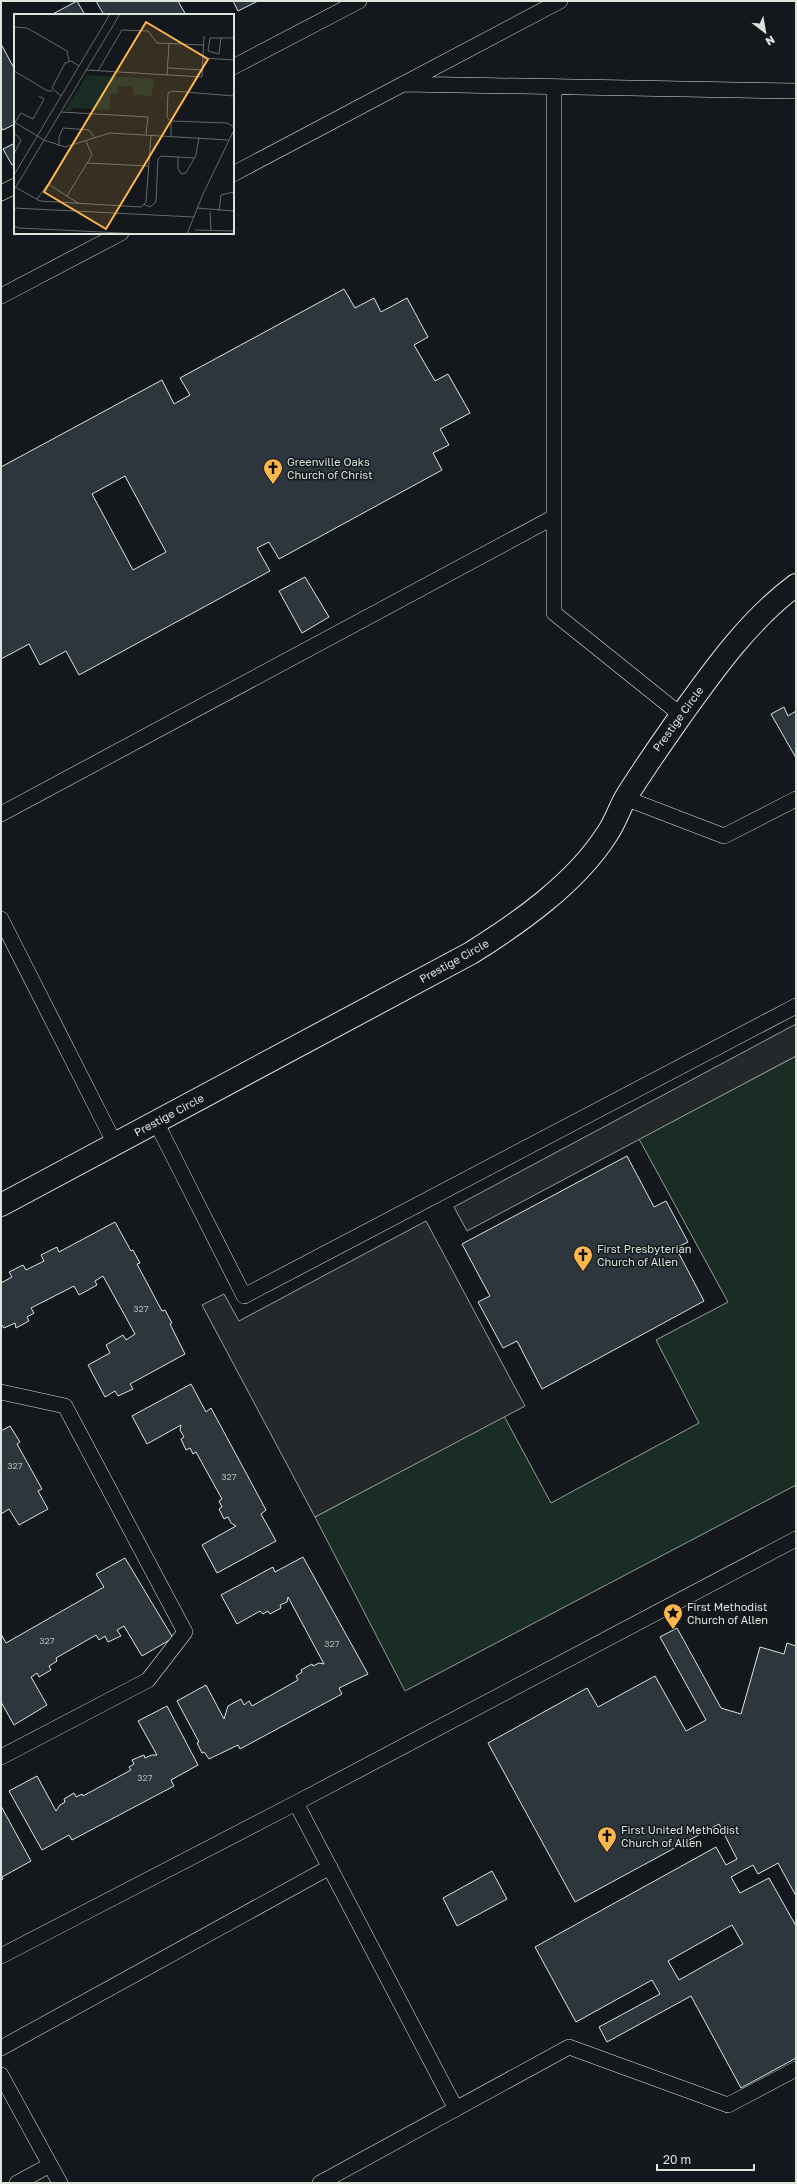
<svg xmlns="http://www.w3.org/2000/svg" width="797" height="2184" viewBox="0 0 797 2184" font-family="'Golos Text',sans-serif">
	<rect width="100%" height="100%" fill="#14181c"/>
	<path fill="#1a2d24" stroke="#939e99" d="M796 1056V1485L405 1691 315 1517 504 1416 551 1503 699 1423 656 1340 728 1302 639 1139Z"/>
	<path fill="#24282b" stroke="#939e99" d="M796 1024V1056L467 1231 454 1207Z
		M426 1221 525 1406 315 1517 202 1305 224 1294 239 1321Z"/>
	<path fill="#2c363c" stroke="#d8e6dc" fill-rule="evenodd" d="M77 1 85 15H51Z
		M96 1H178L186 15H104Z
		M233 1H258L238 11Z
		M1 44 15 70V124L3 130 1 127Z
		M15 143V163L12 165 3 149Z
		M344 289 355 308 374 298 381 312 407 298 428 337 414 345 435 381 448 374 470 413 440 429 449 445 433 453 442 470 279 559 269 542 257 548 270 571 79 675 66 651 40 665 29 644 1 659V467L162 380 174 404 190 395 180 378ZM125 476 166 552 133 570 92 494Z
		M305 577 329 617 302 633 279 591Z
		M784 707 788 716 796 711V758L771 714Z
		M627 1156 654 1207 666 1201 688 1242 676 1248 704 1301 542 1389 517 1341 503 1348 478 1302 490 1296 462 1244Z
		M115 1222 131 1251 133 1250 140 1263 137 1264 162 1311 165 1310 172 1323 170 1324 185 1354 130 1384 133 1389 118 1396 115 1391 105 1397 88 1365 110 1353 106 1345 123 1335 126 1340 135 1334 103 1276 95 1281 97 1285 79 1295 74 1286 31 1308 34 1313 27 1317 29 1321 16 1328 15 1323 4 1328 1 1324V1283L12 1277 9 1272 23 1265 26 1270 44 1261 41 1255 57 1247 59 1252Z
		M191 1384 206 1412 211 1408 266 1510 261 1514 276 1541 217 1573 202 1545 236 1526 231 1523 228 1517 224 1519 219 1509 222 1507 219 1501 222 1499 196 1452 193 1454 190 1448 186 1450 181 1439 184 1437 180 1430 181 1425 147 1444 132 1416Z
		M10 1426 20 1442 17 1444 42 1489 38 1491 48 1509 19 1525 9 1509 1 1514V1431Z
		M303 1557 368 1674 339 1688 342 1694 240 1749 238 1745 209 1759 204 1752 202 1753 197 1743 199 1742 177 1701 206 1685 224 1719 228 1706 241 1699 244 1705 249 1701 252 1706 298 1680 296 1676 302 1672 301 1670 312 1664 313 1666 319 1663 324 1664 288 1597 287 1602 280 1605 281 1608 270 1614 268 1611 263 1614 260 1611 237 1624 221 1595 273 1567 275 1572Z
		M125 1558 173 1638 142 1656 124 1626 117 1630 121 1636 108 1642 105 1636 99 1640 96 1635 56 1658 57 1661 49 1666 51 1670 39 1677 37 1673 31 1677 47 1705 14 1725 1 1702V1634L6 1643 104 1587 96 1574Z
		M677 1628 721 1708 741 1714 760 1647 784 1654 787 1643 796 1646V1896L778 1863 758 1874 753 1865 731 1877 740 1893 769 1878 796 1926V2058L741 2088 691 1996 607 2042 599 2027 660 1994 652 1980 576 2022 535 1947 716 1847 726 1865 737 1859 719 1824 575 1902 488 1743 587 1688 598 1707 655 1676 686 1731 706 1720 660 1637ZM732 1925 743 1944 679 1980 668 1961Z
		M167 1706 198 1765 171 1780 174 1786 72 1840 69 1835 42 1850 9 1791 37 1776 56 1811 60 1805 65 1802 64 1799 74 1793 76 1797 82 1794 83 1796 131 1770 129 1767 134 1764 132 1760 144 1755 145 1758 152 1755H157L138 1721Z
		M1 1806 31 1861 2 1877 3 1879 1 1880Z
		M492 1871 507 1899 457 1926 443 1898Z"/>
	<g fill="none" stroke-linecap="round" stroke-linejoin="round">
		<g stroke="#d8e6dc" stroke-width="16">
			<path id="lane" d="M233 67 359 1
				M404 84 796 91
				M554 87V613L681 715
				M233 174 560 1
				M1 193 15 186
				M1 296 121 233
				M625 798 724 836 796 799
				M1 814 554 517
				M1 919 115 1144
				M156 1122 244 1296 796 1006
				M1 1392 65 1406 185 1632 148 1680 1 1757
				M296 1803 456 2109
				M1 1956 296 1803 796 1539
				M1 2048 330 1867
				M1 2075 60 2183
				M17 2183 50 2165
				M320 2183 569 2047 728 2105 796 2069"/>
		</g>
		<g stroke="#d8e6dc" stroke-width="24">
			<path id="secondary" d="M1 1205 471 953C519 923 576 883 607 834 615 823 619 809 626 797 644 768 663 741 682 714 715 668 750 619 796 585"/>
		</g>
		<use href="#lane" stroke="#14181c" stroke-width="15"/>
		<use href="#secondary" stroke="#14181c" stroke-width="22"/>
	</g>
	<defs>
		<g id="church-pin" transform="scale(1)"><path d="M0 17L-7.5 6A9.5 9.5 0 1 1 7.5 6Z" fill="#ffb74d" stroke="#14181c"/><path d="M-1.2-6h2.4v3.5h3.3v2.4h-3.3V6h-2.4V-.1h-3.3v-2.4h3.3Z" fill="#111"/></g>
		<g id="sight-pin" transform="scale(1)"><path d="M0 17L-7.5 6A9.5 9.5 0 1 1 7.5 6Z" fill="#ffb74d" stroke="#14181c"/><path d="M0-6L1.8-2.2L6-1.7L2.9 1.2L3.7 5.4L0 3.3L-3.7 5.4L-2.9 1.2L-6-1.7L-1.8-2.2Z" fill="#111"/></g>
	</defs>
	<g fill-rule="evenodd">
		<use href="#church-pin" x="273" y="468"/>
		<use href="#church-pin" x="583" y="1255"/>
		<use href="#sight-pin" x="673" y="1613"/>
		<use href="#church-pin" x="607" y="1836"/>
	</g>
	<g text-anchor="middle" stroke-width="3" stroke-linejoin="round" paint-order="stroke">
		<g font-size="9" fill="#adbab4">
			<text x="141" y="1312">327</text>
			<text x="15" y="1469">327</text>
			<text x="229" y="1480">327</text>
			<text x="47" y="1644">327</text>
			<text x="332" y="1647">327</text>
			<text x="145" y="1781">327</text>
		</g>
		<g font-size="11" fill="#d8e6dc" stroke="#14181c" text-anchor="start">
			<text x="287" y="466">Greenville Oaks<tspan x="287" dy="13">Church of Christ</tspan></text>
			<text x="597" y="1253">First Presbyterian<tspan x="597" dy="13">Church of Allen</tspan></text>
			<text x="687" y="1611">First Methodist<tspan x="687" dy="13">Church of Allen</tspan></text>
			<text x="621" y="1834">First United Methodist<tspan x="621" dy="13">Church of Allen</tspan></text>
		</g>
		<g font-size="11" fill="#d8e6dc" stroke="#14181c">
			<text transform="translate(678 719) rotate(-54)" y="4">Prestige Circle</text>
			<text transform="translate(454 961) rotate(-29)" y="4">Prestige Circle</text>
			<text transform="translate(169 1115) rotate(-28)" y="4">Prestige Circle</text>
		</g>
	</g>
	<g transform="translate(14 14)">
		<rect width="220" height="220" fill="#14181c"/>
		<path d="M73 61 140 65 138 82 119 81V72H104V80H96V96L58 94 57 97H51Z" fill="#1a2d24"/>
		<path fill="none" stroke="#626a69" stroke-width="1" d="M0 13 13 14 53 37 55 47M205 40 194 37 196 24H220M205 40 207 24M189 44 220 46M154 54 189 56M72 56 188 63 190 22M0 57 34 77H39M84 57 108 16 134 17 143 29 190 31M153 61 155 30M47 82 38 74 51 49 57 47 65 52M47 98 134 103 132 120M157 107 213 109 220 113M0 108 30 126 51 133 96 119 214 126M0 110 7 99 19 105 30 85 25 82M0 119 7 126 0 140M157 122V107L153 103 154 79 159 77 220 82M45 132V123L49 114 75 116 81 124M164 143 180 144M73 149 134 152M0 161 96 0M1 173 26 187 127 193 132 188 137 121M0 176 106 0M53 182 78 141 72 127M23 185 34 170 64 189M129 190 136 193 142 188 144 145 147 142 164 143V154L167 160 172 159 182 141 185 123M0 194 180 203M183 194 220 197M196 197 197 217M205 197 207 181 220 178M0 212 5 214 128 220M181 216 220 217M173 220 189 180 220 116"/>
		<path fill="#ffb74d" fill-opacity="0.15" stroke="#ffb74d" stroke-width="2" d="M132 8 194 45 92 215 30 178Z"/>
		<rect width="220" height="220" fill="none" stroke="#d8e6dc" stroke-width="2"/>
	</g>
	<rect width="797" height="2184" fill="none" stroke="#d8e6dc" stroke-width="4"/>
	<g transform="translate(765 32) rotate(149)" stroke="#14181c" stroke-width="3" paint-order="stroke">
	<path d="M0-3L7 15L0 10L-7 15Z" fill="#d8e6dc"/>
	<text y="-6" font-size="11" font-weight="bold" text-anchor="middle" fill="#d8e6dc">N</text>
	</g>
	<path d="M657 2164v6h97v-6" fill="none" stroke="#d8e6dc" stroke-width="2"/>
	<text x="663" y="2164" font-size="12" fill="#d8e6dc" stroke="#14181c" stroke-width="3" paint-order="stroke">20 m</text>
</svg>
